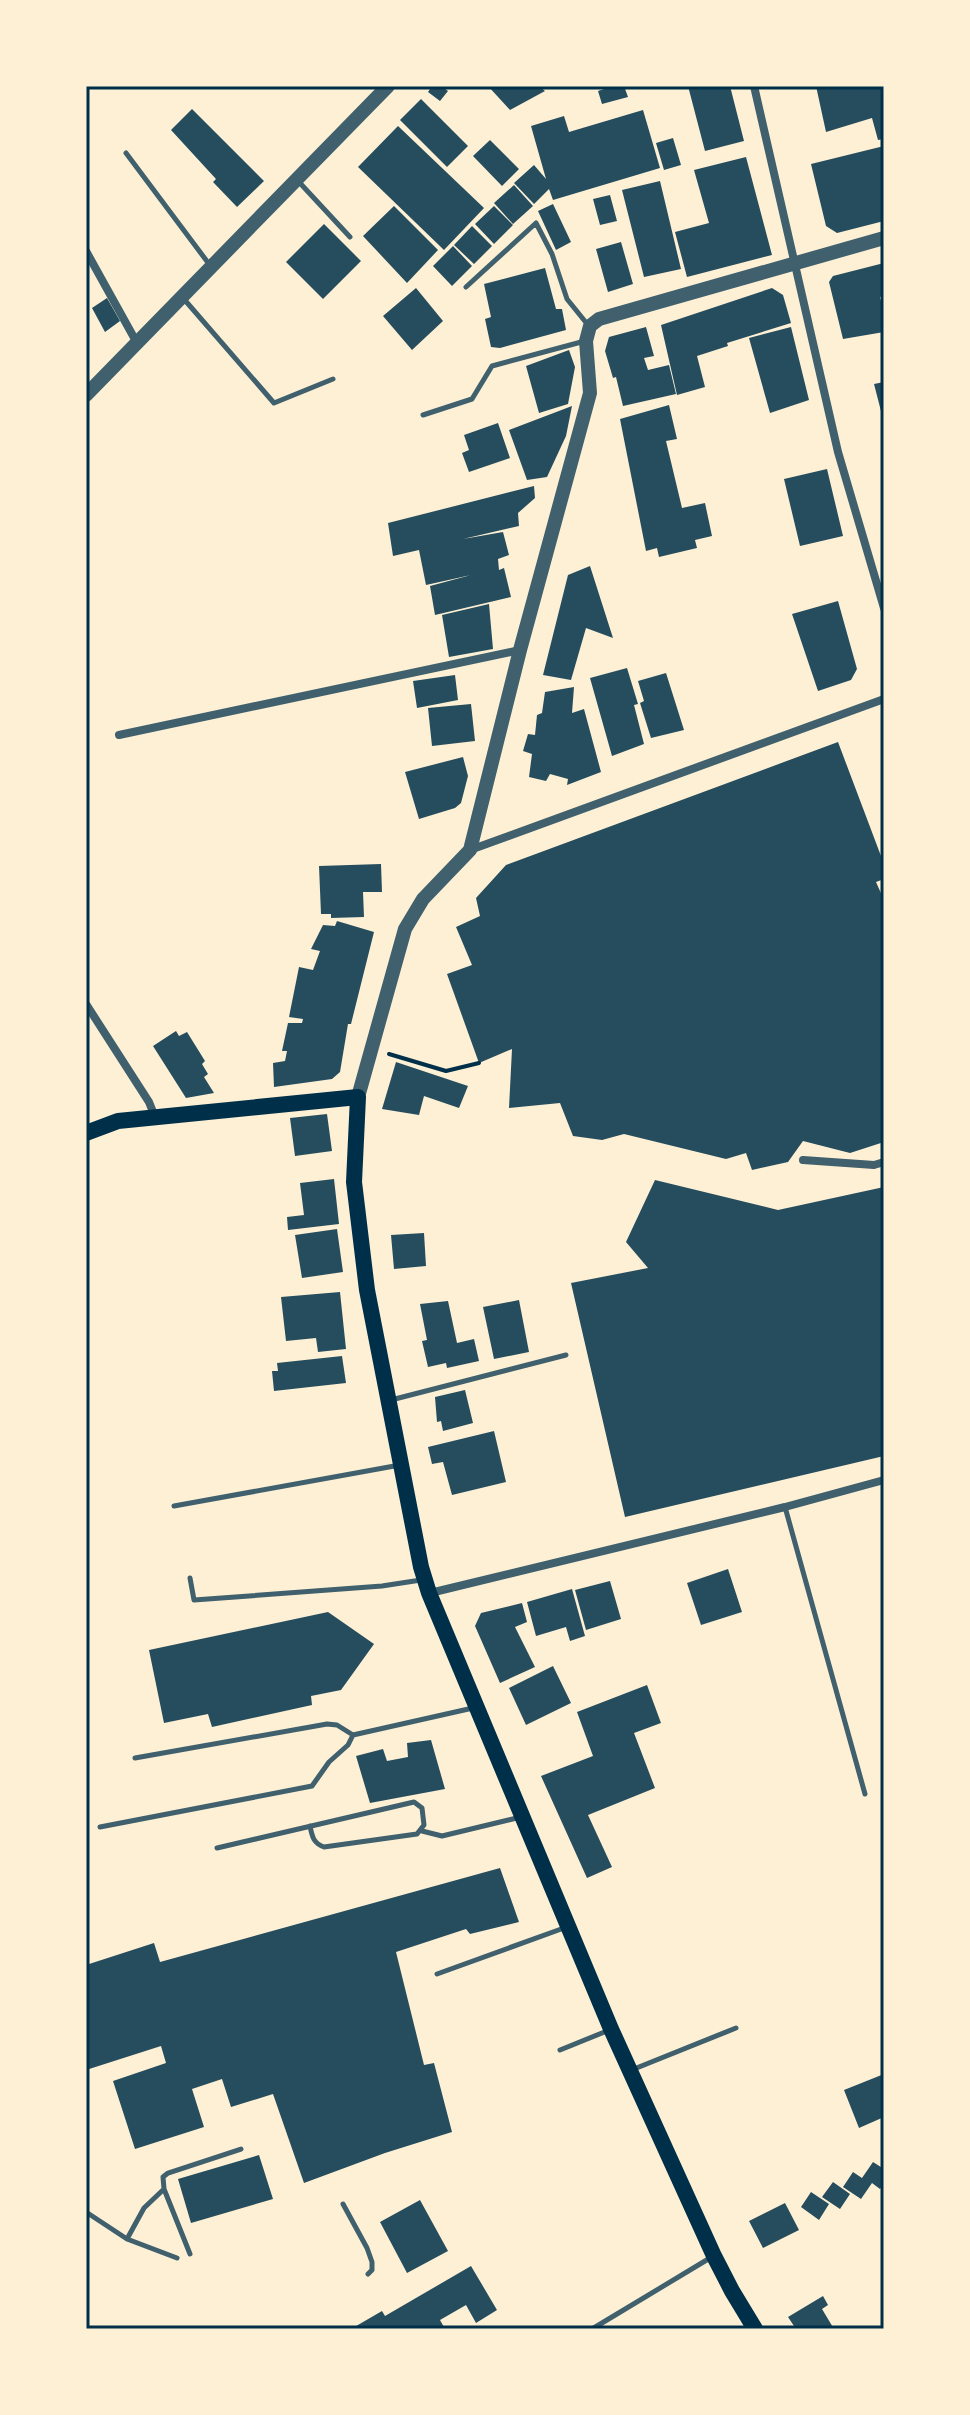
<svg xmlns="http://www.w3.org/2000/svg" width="970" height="2415" viewBox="0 0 970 2415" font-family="Karla,sans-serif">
	<rect width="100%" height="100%" fill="#fdf0d5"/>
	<path fill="#264d5e" d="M432 86H441L448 91 440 101 428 92Z
		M488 86H539L545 91 510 110Z
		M613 86H624L628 97 602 104 598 91Z
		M688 86H730L744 141 705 151Z
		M816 86H884V139L878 140 872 118 826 132Z
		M421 99 468 146 447 167 400 120Z
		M192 109 264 181 237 207 213 182 216 179 171 130Z
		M643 110 660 168 553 200 549 189 534 204 514 183 534 165 546 179 531 126 564 116 569 132Z
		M398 126 484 208 444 250 358 167Z
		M673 138 681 165 664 170 656 143Z
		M490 140 519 169 502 186 473 156Z
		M884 146V221L837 233 826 226 811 164Z
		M746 157 772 255 687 277 675 232 709 223 694 170Z
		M660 181 681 269 644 277 622 190Z
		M514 185 533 206 513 224 494 203Z
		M610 195 617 221 600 225 593 199Z
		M553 204 571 242 556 250 538 211Z
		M394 206 438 250 407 283 363 236Z
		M494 206 513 225 494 244 475 224Z
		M324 224 361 261 323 299 286 262Z
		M472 226 492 246 474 264 454 245Z
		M621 242 633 284 608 292 596 249Z
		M453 246 472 266 452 286 433 266Z
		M884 263V296L880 297 884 313V332L843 339 829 282 833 276Z
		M545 268 556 309H562L566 330 500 348 491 347 485 319 491 317 484 284Z
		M416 288 443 321 412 350 383 316Z
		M772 288 783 295 791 323 727 343 728 346 697 356 705 387 677 395 661 325Z
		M107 298 120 321 105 332 92 308Z
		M646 327 654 356 644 358 648 370 669 365 676 394 623 406 616 377 613 378 605 351 609 337Z
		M791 327 809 400 770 413 749 338Z
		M569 350 575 367 568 404 539 413 526 366Z
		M884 382V419H883L874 384Z
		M669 405 677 439 666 441 682 508 705 503 712 536 695 540 697 548 659 557 657 548 646 551 620 419Z
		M572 406 566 436 547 477 527 480 509 430Z
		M498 423 510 458 469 472 462 453 469 450 464 435Z
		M827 469 843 536 800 546 784 479Z
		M534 486 535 498 518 513 519 526 463 539 503 532 509 555 498 559 499 570 504 568 511 597 435 615 430 586 471 575 426 585 419 550 393 556 388 523Z
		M590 566 613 638 586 628 571 680 543 675 568 575Z
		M838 601 857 669 851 680 818 691 792 614Z
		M489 604 493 649 449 657 442 615Z
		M627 668 638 704 634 705 644 744 612 756 590 678Z
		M666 673 684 730 651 738 640 703 644 701 638 681Z
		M455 675 458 700 417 708 413 681Z
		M574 687 572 713 584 709 601 772 567 785 568 779 550 774 546 781 529 777 532 754 523 751 528 734 535 735 537 715 542 713 545 692Z
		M471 704 475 741 432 746 428 708Z
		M838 742 884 864V879L876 882 884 900V1142L850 1153 803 1141 788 1162 752 1170 746 1153 726 1159 624 1134 602 1140 573 1136 560 1103 509 1108 512 1049 479 1063 447 974 472 965 456 927 480 916 476 898 506 865Z
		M463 757 468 776 461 803 455 808 419 819 405 772Z
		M381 864 382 892H363L364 917 331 918V914H321L319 866Z
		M337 921 374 932 351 1024H348L340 1072 332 1079 274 1087 273 1063 285 1061 287 1051H282L288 1023H302L303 1019 289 1017 299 967 313 970 320 951 311 949 323 925 335 926Z
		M176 1031 179 1036 187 1032 205 1061 202 1064 208 1074 204 1077 214 1093 186 1098 153 1046Z
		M396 1062 468 1086 459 1108 424 1096 419 1115 382 1109Z
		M327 1114 332 1151 295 1156 290 1118Z
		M334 1179 339 1224 288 1230 287 1217 304 1215 300 1183Z
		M655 1180 778 1210 884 1187V1456L625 1517 571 1283 648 1268 626 1242Z
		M337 1229 343 1272 302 1278 295 1235Z
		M424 1233 426 1266 394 1269 391 1235Z
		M340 1292 346 1349 318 1352 316 1338 286 1341 281 1297Z
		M519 1300 529 1352 494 1359 483 1307Z
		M448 1301 457 1343 474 1339 479 1361 447 1368 446 1363 428 1367 422 1341 427 1340 420 1304Z
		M342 1356 346 1383 274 1391 272 1371H278L277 1363Z
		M465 1390 473 1423 443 1431 441 1421 437 1422 435 1397Z
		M494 1431 506 1482 452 1495 443 1462 432 1464 428 1447Z
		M728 1569 742 1612 701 1625 687 1583Z
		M610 1581 621 1619 586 1630 575 1590Z
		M572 1589 585 1636 570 1641 566 1627 536 1636 527 1602Z
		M522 1603 527 1622 515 1627 535 1667 500 1683 475 1626 481 1613Z
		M328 1612 374 1644 341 1690 311 1696 312 1705 212 1727 208 1714 164 1723 149 1650Z
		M553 1666 571 1703 526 1725 509 1688Z
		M647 1685 661 1723 634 1733 655 1788 588 1815 612 1867 587 1878 541 1776 593 1756 577 1712Z
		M431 1740 445 1789 370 1803 356 1756 383 1749 387 1761 408 1757 407 1743Z
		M500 1868 519 1922 470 1934 466 1929 396 1952 424 2065 434 2063 452 2132 385 2153 304 2183 273 2094 231 2107 222 2079 192 2089 204 2127 135 2149 113 2081 166 2063 161 2046 86 2070V1965L154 1943 160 1962Z
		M884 2074V2117L859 2128 844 2090Z
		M259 2155 273 2199 191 2223 178 2179Z
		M873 2162 884 2169V2184L880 2189 872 2183 861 2199 843 2187 853 2172 862 2178Z
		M833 2182 850 2194 840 2209 822 2197Z
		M811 2192 829 2204 819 2220 801 2207Z
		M420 2200 448 2251 407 2273 380 2222Z
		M785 2203 799 2230 763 2248 749 2221Z
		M471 2266 497 2310 476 2323 466 2305 440 2320 445 2329H351L382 2311 385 2316Z
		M823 2296 828 2305 822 2309 834 2329H796L788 2317Z"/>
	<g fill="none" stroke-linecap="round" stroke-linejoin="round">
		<path stroke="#003049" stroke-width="4" d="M389 1054 446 1071 479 1063"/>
		<path stroke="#3f606c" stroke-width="5" d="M126 153 209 264
			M299 182 350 237
			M466 287 536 223 552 254 567 299 588 325
			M183 298 274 403 333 379
			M423 415 472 399 492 366 585 341
			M391 1400 566 1355
			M174 1506 400 1465
			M785 1507 865 1794
			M190 1578 194 1600 382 1586 421 1580
			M353 1735 473 1708
			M135 1758 327 1724 337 1725 353 1735
			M100 1827 312 1786 329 1762 348 1745 353 1735
			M422 1831 442 1836 521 1817
			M217 1848 414 1802 422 1808 424 1825 417 1834 324 1847C313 1843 312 1836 310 1826
			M437 1974 564 1928
			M560 2050 607 2031
			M634 2069 736 2028
			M343 2204 367 2248 372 2262V2270L368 2274
			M86 2212 127 2239 177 2258
			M127 2239 144 2208 164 2189
			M190 2254 164 2189 163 2177 168 2173 241 2149
			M592 2329 710 2258"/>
		<path stroke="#3f606c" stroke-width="8" d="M754 86 838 452 884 608
			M86 251 137 343
			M119 735 520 650
			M470 850 884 699
			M86 1004 149 1102 155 1117
			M803 1160 874 1165 884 1162
			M430 1593 785 1507 884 1480"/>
		<path stroke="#3f606c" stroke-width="14" d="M86 395 388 86
			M358 1097 405 929 423 899 470 850 520 650 590 393 586 341 590 326 599 319 884 238"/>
		<path stroke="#003049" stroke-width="16" d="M86 1133 118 1121 358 1097 354 1182 367 1290 421 1567 429 1593 611 2029 714 2256 732 2291 755 2329"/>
	</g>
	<rect width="970" height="2415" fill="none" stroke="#fdf0d5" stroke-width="176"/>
	<rect x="88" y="88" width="794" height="2239" fill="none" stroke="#003049" stroke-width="3"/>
</svg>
